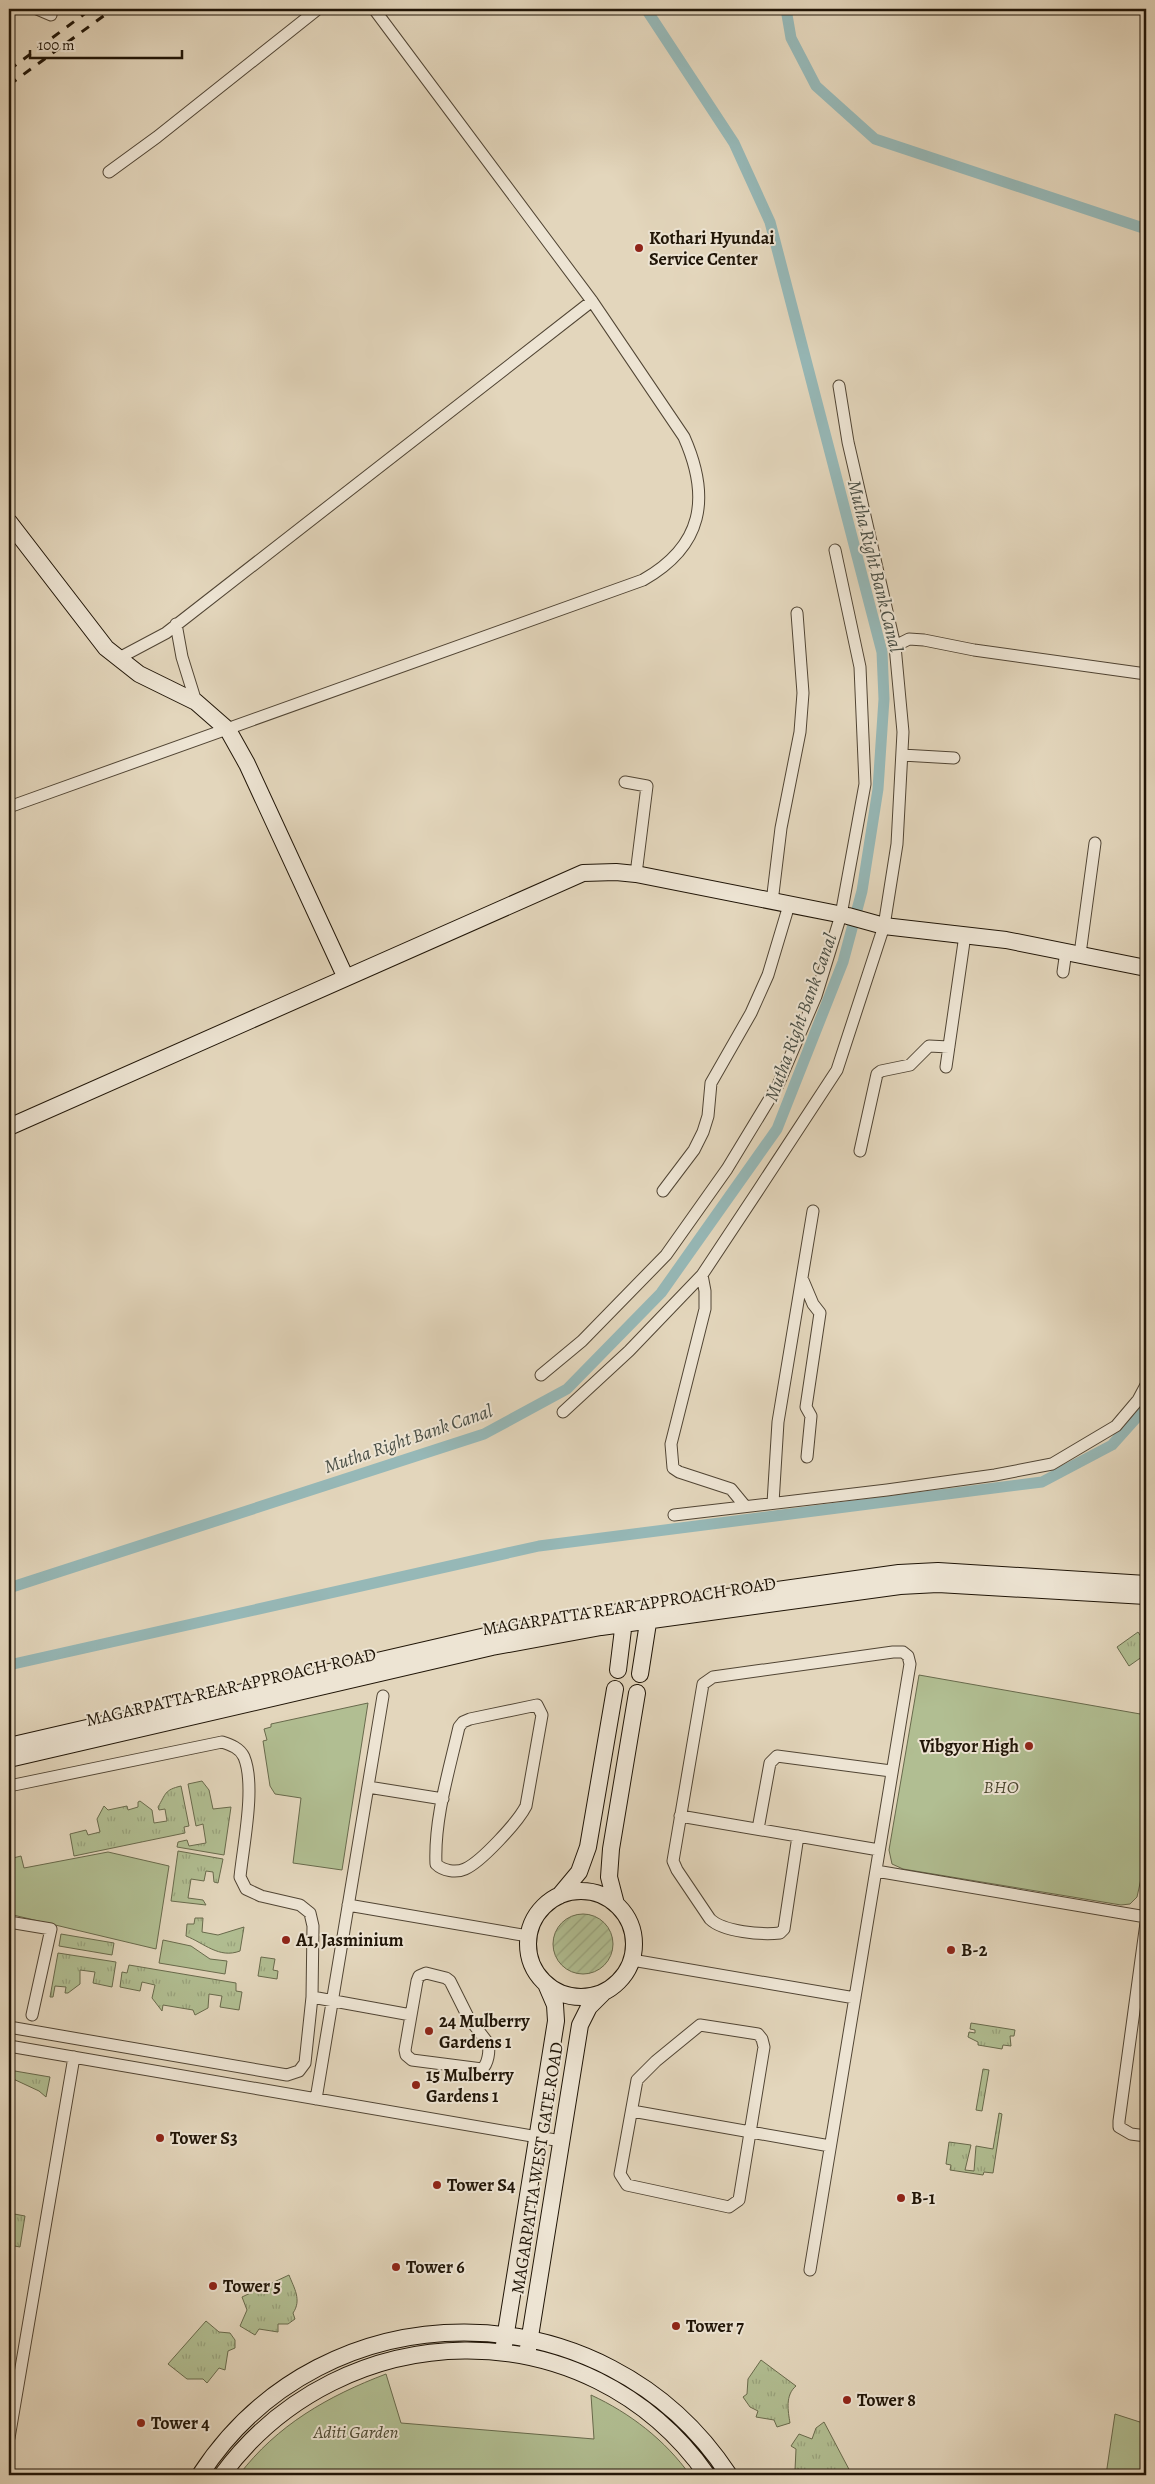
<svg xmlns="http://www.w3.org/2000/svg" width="1155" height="2484" viewBox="0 0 1155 2484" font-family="Alegreya,serif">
	<defs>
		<pattern id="grass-tufts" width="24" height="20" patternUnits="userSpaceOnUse" patternTransform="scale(1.25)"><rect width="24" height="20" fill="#b1be92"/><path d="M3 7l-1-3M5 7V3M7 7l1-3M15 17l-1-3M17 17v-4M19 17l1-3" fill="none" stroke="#98a27c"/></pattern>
		<pattern id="garden-furrows" width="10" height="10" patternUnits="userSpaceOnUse" patternTransform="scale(1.25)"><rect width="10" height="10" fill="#b1be92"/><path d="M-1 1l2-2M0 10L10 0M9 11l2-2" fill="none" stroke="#98a27c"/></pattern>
	</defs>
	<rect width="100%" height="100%" fill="#e3d6bc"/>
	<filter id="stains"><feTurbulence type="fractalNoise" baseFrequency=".004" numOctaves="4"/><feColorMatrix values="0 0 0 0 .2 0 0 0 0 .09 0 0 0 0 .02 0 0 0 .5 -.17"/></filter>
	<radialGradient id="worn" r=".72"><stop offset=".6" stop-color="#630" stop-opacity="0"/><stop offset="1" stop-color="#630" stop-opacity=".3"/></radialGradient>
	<path fill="url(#grass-tufts)" stroke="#686a4c" d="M1138 1632 1146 1644V1654L1129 1666 1117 1647Z
		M202 1781 209 1790 213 1809 231 1807 224 1855 177 1847 178 1842 187 1840 189 1846 206 1843 203 1824 196 1826 188 1784Z
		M181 1786 189 1826 184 1827 185 1833 74 1856 70 1834 86 1830 88 1835 100 1832 97 1819 104 1806 108 1810 127 1806 128 1810 138 1807V1802L140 1801 152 1810 154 1823 167 1821 165 1809 159 1810 158 1807C166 1794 164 1790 181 1786Z
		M178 1851 223 1859 218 1883 214 1882 213 1872 206 1871 204 1881 191 1879 188 1898 203 1900 206 1905 171 1901Z
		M195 1918H203L202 1932 218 1935 244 1927 240 1951C219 1959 204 1943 186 1936L187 1924H194Z
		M61 1934 114 1943 112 1955 59 1946Z
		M58 1953 116 1962 112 1987 93 1983 95 1972 80 1970V1984L68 1993H65L66 1987 55 1986 53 1997H50Z
		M261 1957 275 1959 273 1970 278 1971 277 1979 258 1976Z
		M129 1965 236 1983V1991L242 1992 239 2010 220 2007 222 1996 209 1994 208 2008 195 2015 193 2010 163 2005 162 2011 152 1998 155 1985 142 1982 140 1991 120 1987 122 1972 127 1973Z
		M971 2023 1015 2030 1014 2036H1010L1011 2046 1003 2045 1002 2049 978 2045V2042L968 2037 969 2032 975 2033V2030L970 2029Z
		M983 2069 989 2070 982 2111 976 2110Z
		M9 2070 50 2077 46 2097 39 2091 9 2077Z
		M999 2113 1002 2114 993 2173 984 2172 983 2175 950 2170 951 2165 946 2164 949 2142 971 2145 965 2170 974 2171 976 2146 993 2149Z
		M9 2213 25 2216 20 2247 9 2245Z
		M289 2275C294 2288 302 2300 293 2313L295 2319 288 2324H278V2332L259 2329 255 2335 240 2326 247 2310 242 2297Z
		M206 2321 219 2332 230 2333 235 2340V2348L228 2351 225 2370 219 2368 207 2383 203 2379H187L168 2364Z
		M761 2360 796 2386C785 2395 788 2411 790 2423L777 2427 774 2420 756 2417 758 2411 750 2407 743 2397 747 2394 748 2379Z
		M824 2422 852 2475H800L799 2469 795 2470 796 2449 791 2446 799 2434 812 2439 816 2428Z"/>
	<path fill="#b1be92" stroke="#686a4c" d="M919 1675 1146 1715V1856L1137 1897 1130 1904 1121 1905 903 1869 892 1864 889 1850Z
		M368 1703 342 1870 293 1863 301 1798 275 1794 270 1786 263 1741 267 1740 264 1729 271 1727V1724Z
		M108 1852 169 1866 156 1949 9 1914V1859L21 1856 24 1868Z
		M163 1940 191 1946 210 1959 227 1961 225 1974 159 1963Z
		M386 2374 401 2423 594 2439 591 2395C630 2413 665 2440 690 2475H239C277 2425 328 2396 386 2374Z
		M1115 2414 1146 2424V2475H1106Z"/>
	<path fill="url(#garden-furrows)" stroke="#686a4c" d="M553 1944a30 30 0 1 1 60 0a30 30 0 1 1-60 0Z"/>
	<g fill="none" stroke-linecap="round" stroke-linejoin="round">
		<path stroke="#96b8b7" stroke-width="11" d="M786 9 791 38 816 86 875 139 1146 229
			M9 1588 484 1434 567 1389 661 1293 777 1129 843 962 862 891 878 789 884 699 882 652 770 222 734 143 646 9
			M9 1665 539 1546 1042 1482 1112 1445 1146 1407"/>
		<g stroke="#514534" stroke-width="13">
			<path id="street" d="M37 9 51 15
				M109 172 157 137 318 9
				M176 624 182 657 196 702
				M895 646 909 639 924 640 974 650 1146 674
				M119 658 166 633 592 301
				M902 755 954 758
				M625 782 647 786 636 874
				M9 807 643 580C703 546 711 498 684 437L592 301 374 9
				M772 902 781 828 800 732 803 693 797 613
				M1080 954 1095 843
				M1063 972 1066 951
				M946 1067 965 935
				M860 1151 877 1074 881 1071 910 1065 929 1046 949 1047
				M663 1191 694 1150 703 1132 708 1116 711 1083 751 1013 768 975 789 905
				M702 1275 705 1291V1309L671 1444 673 1468 679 1472 731 1489 745 1506
				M802 1278 813 1304 820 1313 806 1407 811 1416 807 1457
				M541 1375 582 1341 666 1255 727 1169 778 1085 816 996 841 915 865 784 860 667 835 550
				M563 1412 629 1351 702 1275 759 1189 837 1070 884 926 897 844 903 732 895 646 848 442 839 386
				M773 1503 778 1422 813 1211
				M674 1515 887 1490 995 1475 1052 1464 1116 1426 1138 1400 1146 1385
				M537 1705 542 1715 526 1806C518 1822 481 1862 465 1869 456 1873 443 1871 436 1864 434 1819 449 1771 459 1727L463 1722 470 1719Z
				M9 1786 222 1742C231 1745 240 1748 244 1757 256 1786 243 1846 240 1877L246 1889 261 1896 300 1905 310 1913 313 1926 312 1997 305 2063 299 2071 287 2075 9 2027
				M368 1787 443 1799
				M680 1816 879 1850
				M758 1829 770 1763 777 1756 891 1771
				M798 1836 784 1929 780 1933C762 1935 723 1932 710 1919L677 1870 673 1861 703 1684 713 1677 893 1652H903L908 1656 910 1664 810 2270
				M876 1871 1146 1917
				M348 1905 528 1936
				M9 1922 51 1929 32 2015
				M1146 1923 1119 2121V2127L1131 2134 1146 2136
				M632 1960 855 1998
				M426 1973 446 1978 450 1981 468 2017 488 2043C490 2051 488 2064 482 2069L412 2060 406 2055 405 2050 417 1981 419 1976Z
				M312 1997 411 2015
				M700 2025 758 2034 762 2039 764 2047 739 2200 729 2207 627 2185 620 2174 637 2080 656 2061Z
				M9 2046 561 2141
				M316 2099 383 1696
				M632 2111 830 2146
				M9 2438 74 2057"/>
		</g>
		<g stroke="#201507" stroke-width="18">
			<path id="secondary" d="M9 522 106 648 139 674 196 702 228 730 247 764 345 976
				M9 1127 583 873 616 872 636 874 848 916 884 926 1006 940 1146 968
				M618 1670 625 1613
				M640 1674 650 1610
				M9 1746 490 1635 599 1615 899 1573 938 1571 1146 1584
				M9 1759 492 1647 601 1627 900 1586 938 1584 1146 1596
				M528 1944a53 53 0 1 1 106 0a53 53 0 1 1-106 0Z
				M559 1896 579 1872 588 1847 615 1689
				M616 1904 609 1877 611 1849 637 1693
				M504 2345 556 2021 555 2005 546 1984
				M528 2349 580 2025 589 2007 603 1993
				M200 2475C324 2284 605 2286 729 2475
				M222 2475C342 2312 588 2306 707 2475"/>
		</g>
		<use href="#street" stroke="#ede4d3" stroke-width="11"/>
		<use href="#secondary" stroke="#ede4d3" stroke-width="16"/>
		<path stroke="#201507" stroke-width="3" stroke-dasharray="9 9" stroke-linecap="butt" d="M9 70 91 9
			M9 85 113 9"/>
	</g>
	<g fill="#8f2418" stroke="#ede4d3" stroke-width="2">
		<circle cx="639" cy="248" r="5"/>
		<circle cx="1029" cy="1746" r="5"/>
		<circle cx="286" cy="1940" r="5"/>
		<circle cx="951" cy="1950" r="5"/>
		<circle cx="429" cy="2031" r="5"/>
		<circle cx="416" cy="2085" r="5"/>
		<circle cx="160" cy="2138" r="5"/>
		<circle cx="437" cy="2185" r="5"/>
		<circle cx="901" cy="2198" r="5"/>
		<circle cx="396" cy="2267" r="5"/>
		<circle cx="213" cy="2286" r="5"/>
		<circle cx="676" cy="2326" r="5"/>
		<circle cx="847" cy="2400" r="5"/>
		<circle cx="141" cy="2423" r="5"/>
	</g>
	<g text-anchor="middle" stroke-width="4" stroke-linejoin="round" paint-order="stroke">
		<g font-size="18" font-weight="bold" fill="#201507" stroke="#ede4d3" text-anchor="start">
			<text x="649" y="244">Kothari Hyundai<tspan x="649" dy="21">Service Center</tspan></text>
			<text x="1019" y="1752" text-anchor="end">Vibgyor High</text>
			<text x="296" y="1946">A1, Jasminium</text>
			<text x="961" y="1956">B-2</text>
			<text x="439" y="2027">24 Mulberry<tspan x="439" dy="21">Gardens 1</tspan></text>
			<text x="426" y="2081">15 Mulberry<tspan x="426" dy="21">Gardens 1</tspan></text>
			<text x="170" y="2144">Tower S3</text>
			<text x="447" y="2191">Tower S4</text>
			<text x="911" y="2204">B-1</text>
			<text x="406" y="2273">Tower 6</text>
			<text x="223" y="2292">Tower 5</text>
			<text x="686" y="2332">Tower 7</text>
			<text x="857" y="2406">Tower 8</text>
			<text x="151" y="2429">Tower 4</text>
		</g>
		<g font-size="18" fill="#201507" stroke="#ede4d3">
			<text transform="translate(629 1606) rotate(-9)" y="6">MAGARPATTA REAR APPROACH ROAD</text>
			<text transform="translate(231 1687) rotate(-13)" y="6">MAGARPATTA REAR APPROACH ROAD</text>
			<text transform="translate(537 2168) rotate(-81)" y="6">MAGARPATTA WEST GATE ROAD</text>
		</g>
		<g font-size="18" font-style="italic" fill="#4c4831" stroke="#ede4d3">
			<text x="1001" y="1793">BHO</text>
			<text x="356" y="2438">Aditi Garden</text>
		</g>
		<g font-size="19" font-style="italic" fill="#494e45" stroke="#ede4d3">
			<text transform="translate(876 566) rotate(76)" y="7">Mutha Right Bank Canal</text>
			<text transform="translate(800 1017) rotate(-70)" y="7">Mutha Right Bank Canal</text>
			<text transform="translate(408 1438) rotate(-19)" y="7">Mutha Right Bank Canal</text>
		</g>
	</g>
	<rect width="1155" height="2484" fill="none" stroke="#e3d6bc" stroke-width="30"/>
	<rect x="10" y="10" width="1135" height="2464" fill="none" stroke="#201507" stroke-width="2.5"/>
	<rect x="15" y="15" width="1125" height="2454" fill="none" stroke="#201507"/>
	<path d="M30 50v8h152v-8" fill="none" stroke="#201507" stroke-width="2.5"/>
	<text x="38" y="50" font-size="15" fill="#201507" stroke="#ede4d3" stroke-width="4" paint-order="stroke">100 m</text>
	<rect width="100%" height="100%" filter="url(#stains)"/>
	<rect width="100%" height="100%" fill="url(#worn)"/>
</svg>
